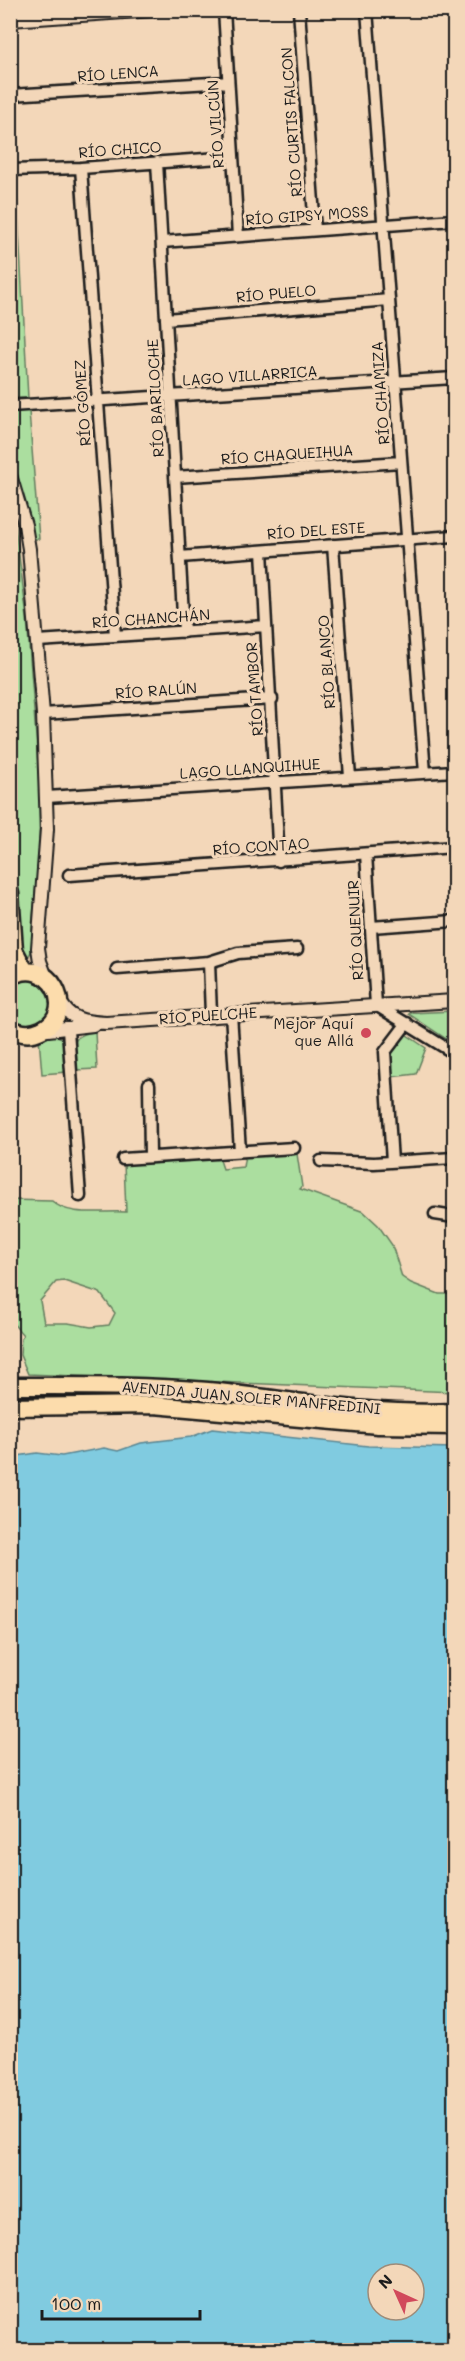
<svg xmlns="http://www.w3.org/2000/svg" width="465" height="2361" viewBox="0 0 465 2361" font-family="Mali,sans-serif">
	<rect width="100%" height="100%" fill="#f3d7b9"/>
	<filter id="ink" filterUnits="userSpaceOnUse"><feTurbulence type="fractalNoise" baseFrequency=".0167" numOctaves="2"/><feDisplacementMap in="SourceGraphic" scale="12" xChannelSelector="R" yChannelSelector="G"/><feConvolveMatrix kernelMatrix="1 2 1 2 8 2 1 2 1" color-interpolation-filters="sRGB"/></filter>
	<g filter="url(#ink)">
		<path fill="#abde9f" stroke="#647d5e" stroke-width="1.5" fill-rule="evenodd" d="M14 175H16L28 398H11L10 286Z
			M29 411 39 539H33L11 453V412Z
			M10 505 15 525 27 618 40 790 39 852 32 927V950L27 959 22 954 18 900 10 845Z
			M31 979C73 995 40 1044 11 1018L10 987 19 981Z
			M454 1011V1044L409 1014 410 1013Z
			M95 1032 97 1069 76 1070C75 1047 67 1035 95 1032Z
			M404 1033 426 1048 416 1074 391 1077 389 1055Z
			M55 1035 64 1039 67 1072 42 1074 39 1038Z
			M273 1153 297 1154 302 1187 300 1189 364 1212 378 1225 392 1245 402 1277 411 1283 439 1294H454V1392L28 1374 20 1355 21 1338 23 1335 11 1321 10 1200 52 1201C69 1218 104 1210 126 1212L124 1163 219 1157 223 1169 243 1167 245 1155ZM64 1281 100 1293 115 1313 109 1325 91 1327 68 1323H44L40 1301 56 1282Z
			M71 1393 106 1394 108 1396 71 1400 11 1401 10 1394Z"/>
		<path fill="#80cbe0" stroke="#588592" stroke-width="1.5" fill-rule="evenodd" d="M212 1429 368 1446 454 1448V2350H11V1457L37 1453 62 1456 104 1448 118 1451 141 1443 191 1437ZM378 2274H414V2310H378Z"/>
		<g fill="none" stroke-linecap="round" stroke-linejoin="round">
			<g stroke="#1c1c1c" stroke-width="15">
				<path id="minor" d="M224 10 238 236
					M299 10 315 230
					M367 10 425 773
					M10 95 228 82
					M157 162 184 632
					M81 168 115 636
					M10 170 81 168 233 157
					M162 242 454 220
					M166 319 389 300
					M10 406 454 378
					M175 477 401 462
					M333 545 350 777
					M262 551 279 861
					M180 557 454 536
					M38 641 266 626
					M43 714 272 699
					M47 797 454 771
					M366 854 376 1005 454 1053
					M69 875 454 847
					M371 927 454 921
					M209 962 238 953 297 949
					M117 969 209 962 211 1015
					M231 1014 240 1151
					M68 1030 80 1196
					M149 1084 150 1157
					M123 1159 294 1148
					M321 1161 374 1163 454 1158
					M392 1162 385 1052 407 1023
					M435 1214 454 1217"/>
			</g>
			<g stroke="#1c1c1c" stroke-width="16">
				<path id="tertiary" d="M454 10V20
					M10 20 153 10
					M10 475 25 525 29 549 43 714 47 829 38 948 40 961 46 977
					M59 999C68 1020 85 1022 106 1023L454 1001
					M39 1031 93 1025"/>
			</g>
			<g stroke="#1c1c1c" stroke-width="21">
				<path id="primary" d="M10 893 14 950 25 971
					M10 977C49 953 80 1012 41 1030 31 1035 20 1034 10 1028"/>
			</g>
			<g stroke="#1c1c1c" stroke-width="21">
				<path id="trunk" d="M10 1386C76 1386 142 1385 208 1391 287 1399 375 1417 454 1412
					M10 1407 154 1405 378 1425 454 1426"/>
			</g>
			<use href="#minor" stroke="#f3d7b9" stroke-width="10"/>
			<use href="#tertiary" stroke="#f3d7b9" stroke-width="12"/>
			<use href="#primary" stroke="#fcdcac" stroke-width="16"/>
			<use href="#trunk" stroke="#fcdcac" stroke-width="16"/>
		</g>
	</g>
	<circle fill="#d1495b" stroke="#f3d7b9" stroke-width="2" cx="366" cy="1033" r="6"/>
	<g text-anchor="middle" stroke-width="6" stroke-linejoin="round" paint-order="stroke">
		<g font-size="15" fill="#1c1c1c" stroke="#f3d7b9">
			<text transform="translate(118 74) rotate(-4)" y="5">RÍO LENCA</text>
			<text transform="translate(292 122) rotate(-94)" y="5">RÍO CURTIS FALCON</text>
			<text transform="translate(216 124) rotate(-94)" y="5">RÍO VILCÚN</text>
			<text transform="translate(120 150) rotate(-4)" y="5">RÍO CHICO</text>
			<text transform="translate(307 216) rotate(-4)" y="5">RÍO GIPSY MOSS</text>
			<text transform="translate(276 294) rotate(-5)" y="5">RÍO PUELO</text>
			<text transform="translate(250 376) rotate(-4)" y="5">LAGO VILLARRICA</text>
			<text transform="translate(381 393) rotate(-94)" y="5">RÍO CHAMIZA</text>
			<text transform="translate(156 398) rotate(-93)" y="5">RÍO BARILOCHE</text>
			<text transform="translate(83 403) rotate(-94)" y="5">RÍO GÓMEZ</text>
			<text transform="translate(287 455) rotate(-4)" y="5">RÍO CHAQUEIHUA</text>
			<text transform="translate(316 531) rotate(-4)" y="5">RÍO DEL ESTE</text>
			<text transform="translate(151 619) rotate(-4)" y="5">RÍO CHANCHÁN</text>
			<text transform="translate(327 662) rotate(-94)" y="5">RÍO BLANCO</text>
			<text transform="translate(255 689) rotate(-94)" y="5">RÍO TAMBOR</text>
			<text transform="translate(156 691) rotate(-4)" y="5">RÍO RALÚN</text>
			<text transform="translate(250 769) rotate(-4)" y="5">LAGO LLANQUIHUE</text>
			<text transform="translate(261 847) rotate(-4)" y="5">RÍO CONTAO</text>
			<text transform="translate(356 930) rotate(-93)" y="5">RÍO QUENUIR</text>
			<text transform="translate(208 1016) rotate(-4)" y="5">RÍO PUELCHE</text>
			<text transform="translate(251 1398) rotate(5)" y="5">AVENIDA JUAN SOLER MANFREDINI</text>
		</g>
		<g font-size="15" fill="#1c1c1c" stroke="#f3d7b9" text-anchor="end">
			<text x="354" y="1029">Mejor Aquí<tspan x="354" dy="17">que Allá</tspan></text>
		</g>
	</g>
	<rect width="465" height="2361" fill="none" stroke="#f3d7b9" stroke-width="36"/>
	<rect x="18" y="18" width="429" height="2325" fill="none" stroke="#1c1c1c" stroke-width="2" filter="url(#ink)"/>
	<g transform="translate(396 2292) rotate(315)"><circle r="28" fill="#f3d7b9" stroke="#9d8c7a" stroke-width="1.5"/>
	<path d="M0-4.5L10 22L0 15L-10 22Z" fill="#d1495b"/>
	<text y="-9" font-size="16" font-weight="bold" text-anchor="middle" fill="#1c1c1c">N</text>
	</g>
	<path d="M42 2310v9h158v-9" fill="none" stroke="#1c1c1c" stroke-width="3"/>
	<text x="51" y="2310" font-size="18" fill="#1c1c1c" stroke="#f3d7b9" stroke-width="4.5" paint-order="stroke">100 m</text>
</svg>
